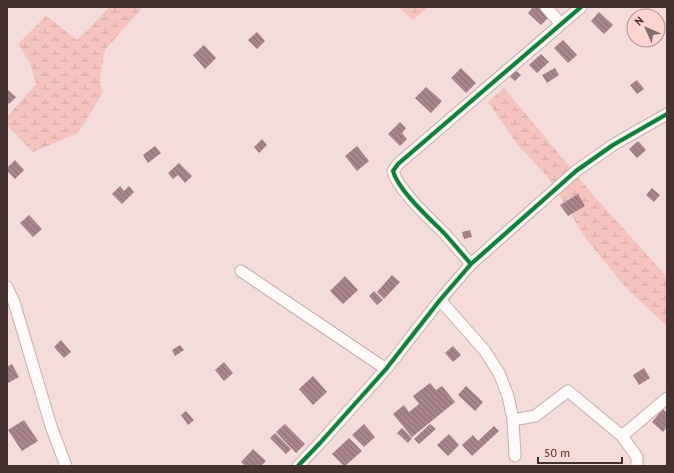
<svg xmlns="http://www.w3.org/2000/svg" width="674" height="473" viewBox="0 0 674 473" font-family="'PT Sans',sans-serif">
	<defs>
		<pattern id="wetland-marsh" width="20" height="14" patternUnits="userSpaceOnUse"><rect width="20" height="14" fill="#f5c3be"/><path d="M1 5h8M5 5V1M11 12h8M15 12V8" fill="none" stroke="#d3a8a4"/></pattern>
		<pattern id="building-back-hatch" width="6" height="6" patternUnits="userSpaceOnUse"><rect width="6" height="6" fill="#a8848d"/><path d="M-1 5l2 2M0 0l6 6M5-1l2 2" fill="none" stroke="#8b6d74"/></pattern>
	</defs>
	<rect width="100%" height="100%" fill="#f4dcda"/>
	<path fill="url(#wetland-marsh)" d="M109 7H143L105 50 100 78 102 94 78 133 33 152 7 125V117L36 84 30 63 18 44 46 16 77 40 90 28Z
		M398 7H428L413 20Z
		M504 88 594 196 667 277V326L627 289 587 240 547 176 517 144 488 102Z"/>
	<path fill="url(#building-back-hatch)" d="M533 7H542L551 15 541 25 528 13Z
		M599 12 613 25 604 34 591 21Z
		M257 32 265 41 257 49 248 40Z
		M563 40 577 55 568 63 554 48Z
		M204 45 216 58 205 69 193 55Z
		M541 54 549 62 537 73 529 65Z
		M461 68 476 83 466 93 451 78Z
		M513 68 521 75 515 81 507 74Z
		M555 68 559 75 547 83 542 75Z
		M637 80 644 89 637 94 630 85Z
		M426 87 442 101 431 113 415 98Z
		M7 89 16 97 9 104 7 102Z
		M400 122 406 128 402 133 407 139 400 146 388 134Z
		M262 139 267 145 259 153 254 147Z
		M638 141 646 150 637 158 629 149Z
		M155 146 161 153 148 163 143 155Z
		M357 146 369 161 357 171 345 156Z
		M15 160 24 170 15 179 7 171V168Z
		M179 163 192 176 185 183 178 175 173 179 168 173Z
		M120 186 124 191 129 186 134 192 122 204 112 194Z
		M652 188 660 195 654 202 646 195Z
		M578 194 585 206 568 216 560 205Z
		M29 215 42 229 33 237 20 223Z
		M470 230 472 237 464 239 462 232Z
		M392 275 400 282 384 299 377 292Z
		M345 276 358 290 343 304 330 291Z
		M374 291 383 300 377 305 369 296Z
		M61 340 71 352 64 358 54 347Z
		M180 345 184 350 175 356 172 350Z
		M453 346 461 355 453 362 445 353Z
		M224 362 233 373 224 381 215 370Z
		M12 364 19 377 8 383 7 367Z
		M644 368 650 378 639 385 633 375Z
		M313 376 327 392 313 405 299 389Z
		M430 383 436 390 442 386 455 402 412 437 393 414 404 405 409 412 419 404 413 396Z
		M466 386 483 402 475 411 458 395Z
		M663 409 667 413V427L663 432 652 422Z
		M186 411 194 420 188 425 181 415Z
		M24 420 38 441 22 451 8 430Z
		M285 424 305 444 296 453 276 432Z
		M364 424 375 437 364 447 352 435Z
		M430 424 436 429 419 444 414 439Z
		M494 426 499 431 472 456 462 445 473 435 478 441Z
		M402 428 412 438 408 443 397 433Z
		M275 433 291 449 286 454 270 438Z
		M449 434 459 445 448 456 437 445Z
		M349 438 362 451 345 466H344L332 454Z
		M253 449 266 461 261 466H245L241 462Z"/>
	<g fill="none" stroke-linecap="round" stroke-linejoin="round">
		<g stroke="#c4b0ae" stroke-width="13">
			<path id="minor" d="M546 7 561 24
				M471 264 576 171 613 145 667 114
				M241 271 386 369
				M7 287 14 302 51 426 66 466
				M440 300 485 351 499 373 508 396 513 420 515 456
				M513 420 535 416 568 391 622 436
				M298 466 320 443 386 369 440 300 471 264C462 254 453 243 444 233 429 218 398 190 393 171L398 164 581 7
				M637 466V457L622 436 667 398"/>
		</g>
		<use href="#minor" stroke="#fdfaf9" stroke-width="11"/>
		<g stroke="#fed4d0" stroke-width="6">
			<path id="cycleway" d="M471 264 576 171 613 145 667 114
				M298 466 320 443 386 369 440 300 471 264C462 254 453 243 444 233 429 218 398 190 393 171L398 164 581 7"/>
		</g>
		<use href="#cycleway" stroke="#00873e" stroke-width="4"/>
	</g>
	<rect width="674" height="473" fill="none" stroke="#45312f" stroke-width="16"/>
	<g transform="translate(646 28) rotate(315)"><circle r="19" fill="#fed4d0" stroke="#b49390"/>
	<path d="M0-3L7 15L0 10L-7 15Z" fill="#826d6b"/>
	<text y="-6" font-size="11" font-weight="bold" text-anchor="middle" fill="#45312f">N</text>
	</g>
	<path d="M538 457v6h84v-6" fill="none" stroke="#45312f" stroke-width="2"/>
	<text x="544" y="457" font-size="12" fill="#45312f" stroke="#fed4d0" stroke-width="3" paint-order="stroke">50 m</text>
</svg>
